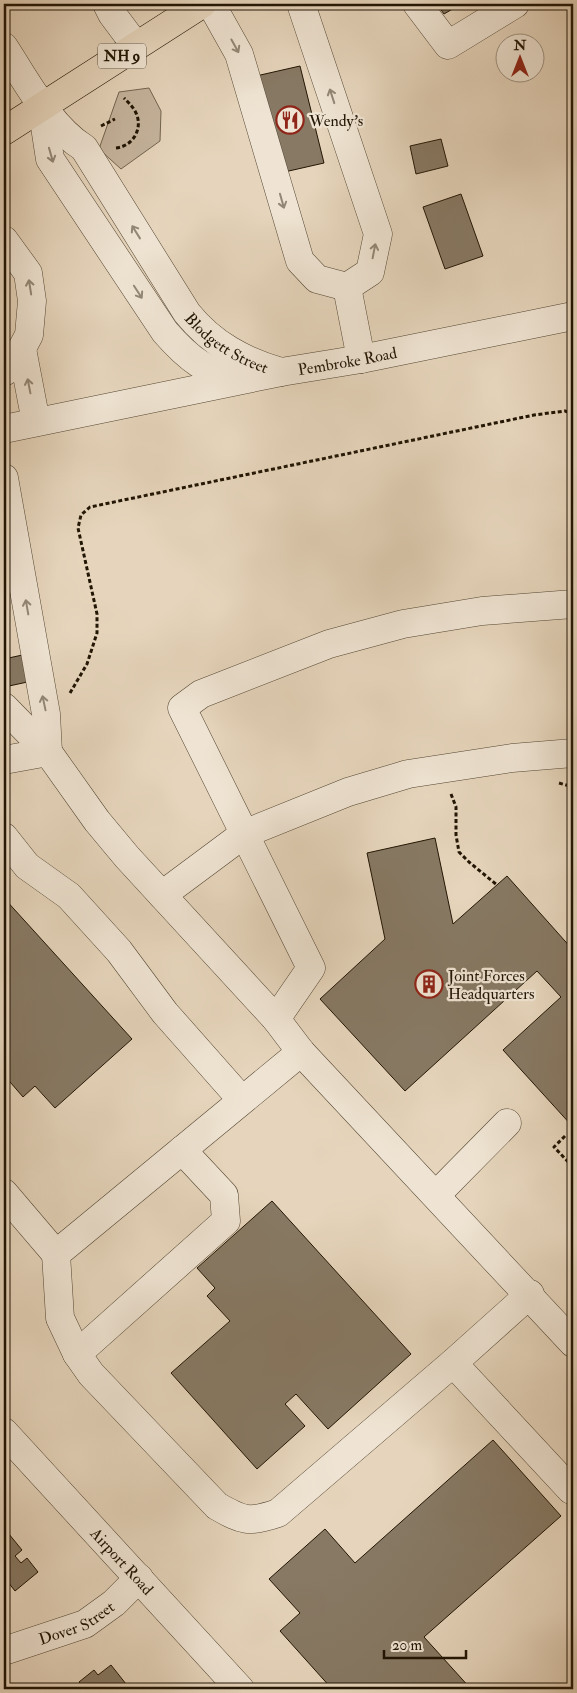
<svg xmlns="http://www.w3.org/2000/svg" width="577" height="1693" viewBox="0 0 577 1693" font-family="'IM FELL Double Pica',serif">
	<rect width="100%" height="100%" fill="#e6d5bc"/>
	<filter id="stains"><feTurbulence type="fractalNoise" baseFrequency=".004" numOctaves="4"/><feColorMatrix values="0 0 0 0 .2 0 0 0 0 .09 0 0 0 0 .02 0 0 0 .5 -.17"/></filter>
	<radialGradient id="worn" r=".72"><stop offset=".6" stop-color="#630" stop-opacity="0"/><stop offset="1" stop-color="#630" stop-opacity=".3"/></radialGradient>
	<path fill="#c5b49d" stroke="#736450" d="M149 88 161 111 160 141 121 169 99 149 119 92Z"/>
	<path fill="#877964" stroke="#211504" d="M437 4H461L444 14Z
		M300 66 324 163 280 173 256 76Z
		M441 139 448 166 416 174 410 146Z
		M461 194 483 256 445 269 423 207Z
		M27 654 32 681 9 686 4 659Z
		M435 838 453 924 507 876 573 950V1127L503 1050 561 997 537 971 405 1091 320 999 385 939 367 853Z
		M4 898 132 1039 55 1108 35 1086 23 1097 4 1075Z
		M272 1201 411 1354 328 1429 296 1394 285 1404 305 1426 257 1469 171 1373 230 1321 207 1296 215 1288 197 1268Z
		M493 1440 561 1516 424 1637 471 1689H332L280 1631 300 1613 269 1579 325 1529 355 1563Z
		M4 1528 22 1550 15 1556 21 1563 27 1558 38 1572 15 1591 4 1577Z
		M111 1665 130 1689H84L79 1682 94 1670 98 1675Z"/>
	<g fill="none" stroke-linecap="round" stroke-linejoin="round">
		<g stroke="#524532" stroke-width="29">
			<g id="minor">
				<path d="M107 4 112 14 136 46"/>
				<path d="M211 4 239 54 300 261 317 279 347 287 370 272 378 234 301 4"/>
				<path d="M417 4 448 45 515 4"/>
				<path id="s1" d="M4 47C25 79 50 127 84 148L187 313C212 344 243 361 281 372"/>
				<path d="M42 107 50 159 165 332C186 356 209 377 243 377"/>
				<path d="M4 240 28 273 32 301 29 335 12 367 4 372"/>
				<path d="M347 287 361 359"/>
				<path d="M22 349 36 422"/>
				<path id="s2" d="M4 429 281 372 361 359 573 316"/>
				<path d="M4 478 46 714 48 752"/>
				<path d="M4 707 48 752 97 821 127 857 276 1019 301 1052 573 1343"/>
				<path d="M4 760 48 752"/>
				<path d="M4 837 27 866 69 896 119 951 165 1013 242 1100"/>
				<path d="M162 895 244 834 348 792 408 774 512 758 573 753"/>
				<path d="M276 1019 311 968 182 708 201 694 329 644 403 624 482 611 573 604"/>
				<path d="M301 1052 56 1254 60 1318 77 1354 91 1374 217 1506C243 1521 249 1523 278 1513L453 1363 530 1294"/>
				<path d="M4 1193 56 1254"/>
				<path d="M436 1195 507 1123"/>
				<path d="M77 1354 226 1221 224 1195 182 1150"/>
				<path d="M453 1363 571 1490"/>
				<path id="s3" d="M4 1432 240 1689"/>
				<path id="s4" d="M4 1651 85 1624 114 1603 139 1578"/>
			</g>
		</g>
		<g stroke="#211504" stroke-width="29">
			<path id="major" d="M4 131 202 4"/>
		</g>
		<path stroke="#211504" stroke-width="3" stroke-dasharray="4 2.5" stroke-linecap="butt" d="M101 126 115 119
			M116 148C134 146 144 127 135 111 132 106 128 102 124 98
			M70 693 87 664 97 633V614L78 528 81 515 90 507 534 415 565 411 573 414
			M559 783 573 787
			M451 794 456 807V835L459 852 469 862 497 885
			M565 1136 554 1147 573 1167"/>
		<use href="#minor" stroke="#efe4d3" stroke-width="28"/>
		<use href="#major" stroke="#e6d5bc" stroke-width="28"/>
	</g>
	<defs><path id="oneway-shaft" d="M-6 0H5M1.5-3L5.5 0L1.5 3" fill="none" stroke-width="1.6" stroke-linecap="round" stroke-linejoin="round" transform="scale(1.25)"/></defs>
	<g stroke="#928776">
		<use href="#oneway-shaft" transform="translate(235 46) rotate(61)"/>
		<use href="#oneway-shaft" transform="translate(332 96) rotate(-108)"/>
		<use href="#oneway-shaft" transform="translate(51 155) rotate(74)"/>
		<use href="#oneway-shaft" transform="translate(282 201) rotate(74)"/>
		<use href="#oneway-shaft" transform="translate(136 232) rotate(-122)"/>
		<use href="#oneway-shaft" transform="translate(374 251) rotate(-79)"/>
		<use href="#oneway-shaft" transform="translate(30 287) rotate(-99)"/>
		<use href="#oneway-shaft" transform="translate(138 292) rotate(57)"/>
		<use href="#oneway-shaft" transform="translate(29 386) rotate(-101)"/>
		<use href="#oneway-shaft" transform="translate(27 607) rotate(-100)"/>
		<use href="#oneway-shaft" transform="translate(44 703) rotate(-102)"/>
	</g>
	<defs>
		<g id="restaurant-ring" transform="scale(1.4375)"><circle r="9.5" fill="#efe4d3" stroke="#8f2418" stroke-width="1.5"/><path d="M-5-6h1v4h1v-4h1v4h1v-4h1v5L-1.5 .5V6h-2V.5L-5-1ZM5-6V6H3V1.5H1.5Q1.5-4 5-6Z" fill="#8f2418"/></g>
		<g id="building-ring" transform="scale(1.4375)"><circle r="9.5" fill="#efe4d3" stroke="#8f2418" stroke-width="1.5"/><path d="M-4-6H4V6H1V3H-1V6H-4ZM-2.5-4.3h1.7v1.8h-1.7ZM.8-4.3h1.7v1.8H.8ZM-2.5-1h1.7V.8h-1.7ZM.8-1h1.7V.8H.8Z" fill="#8f2418"/></g>
	</defs>
	<g fill-rule="evenodd">
		<use href="#restaurant-ring" x="290" y="120"/>
		<use href="#building-ring" x="429" y="984"/>
	</g>
	<g text-anchor="middle" stroke-width="4.5" stroke-linejoin="round" paint-order="stroke">
		<rect fill="#efe4d3" stroke="#5f5342" stroke-width="1" x="98" y="43.5" width="48" height="25" rx="4"/>
		<g font-size="15" font-weight="bold" fill="#211504">
			<text x="122" y="61">NH 9</text>
		</g>
		<g font-size="16" fill="#211504" stroke="#efe4d3" text-anchor="start">
			<text x="309" y="126">Wendy's</text>
			<text x="448" y="981">Joint Forces<tspan x="448" dy="18">Headquarters</tspan></text>
		</g>
		<g font-size="16" fill="#211504" stroke="#efe4d3">
			<text dy="6" stroke="none"><textPath href="#s1" startOffset="375">Blodgett Street</textPath></text>
			<text dy="6" stroke="none"><textPath href="#s2" startOffset="350">Pembroke Road</textPath></text>
			<text dy="6" stroke="none"><textPath href="#s3" startOffset="175">Airport Road</textPath></text>
			<text dy="6" stroke="none"><textPath href="#s4" startOffset="78">Dover Street</textPath></text>
		</g>
	</g>
	<rect width="577" height="1693" fill="none" stroke="#e6d5bc" stroke-width="20"/>
	<rect x="5" y="5" width="567" height="1683" fill="none" stroke="#211504" stroke-width="2.5"/>
	<rect x="10" y="10" width="557" height="1673" fill="none" stroke="#211504"/>
	<g transform="translate(520 58)"><circle r="24" fill="#efe4d3" stroke="#9d9180"/>
	<path d="M0-4L9 19L0 12L-9 19Z" fill="#8f2418"/>
	<text y="-8" font-size="14" font-weight="bold" text-anchor="middle" fill="#211504">N</text>
	</g>
	<path d="M384 1650v8h82v-8" fill="none" stroke="#211504" stroke-width="2.5"/>
	<text x="392" y="1650" font-size="15" fill="#211504" stroke="#efe4d3" stroke-width="4" paint-order="stroke">20 m</text>
	<rect width="100%" height="100%" filter="url(#stains)"/>
	<rect width="100%" height="100%" fill="url(#worn)"/>
</svg>
